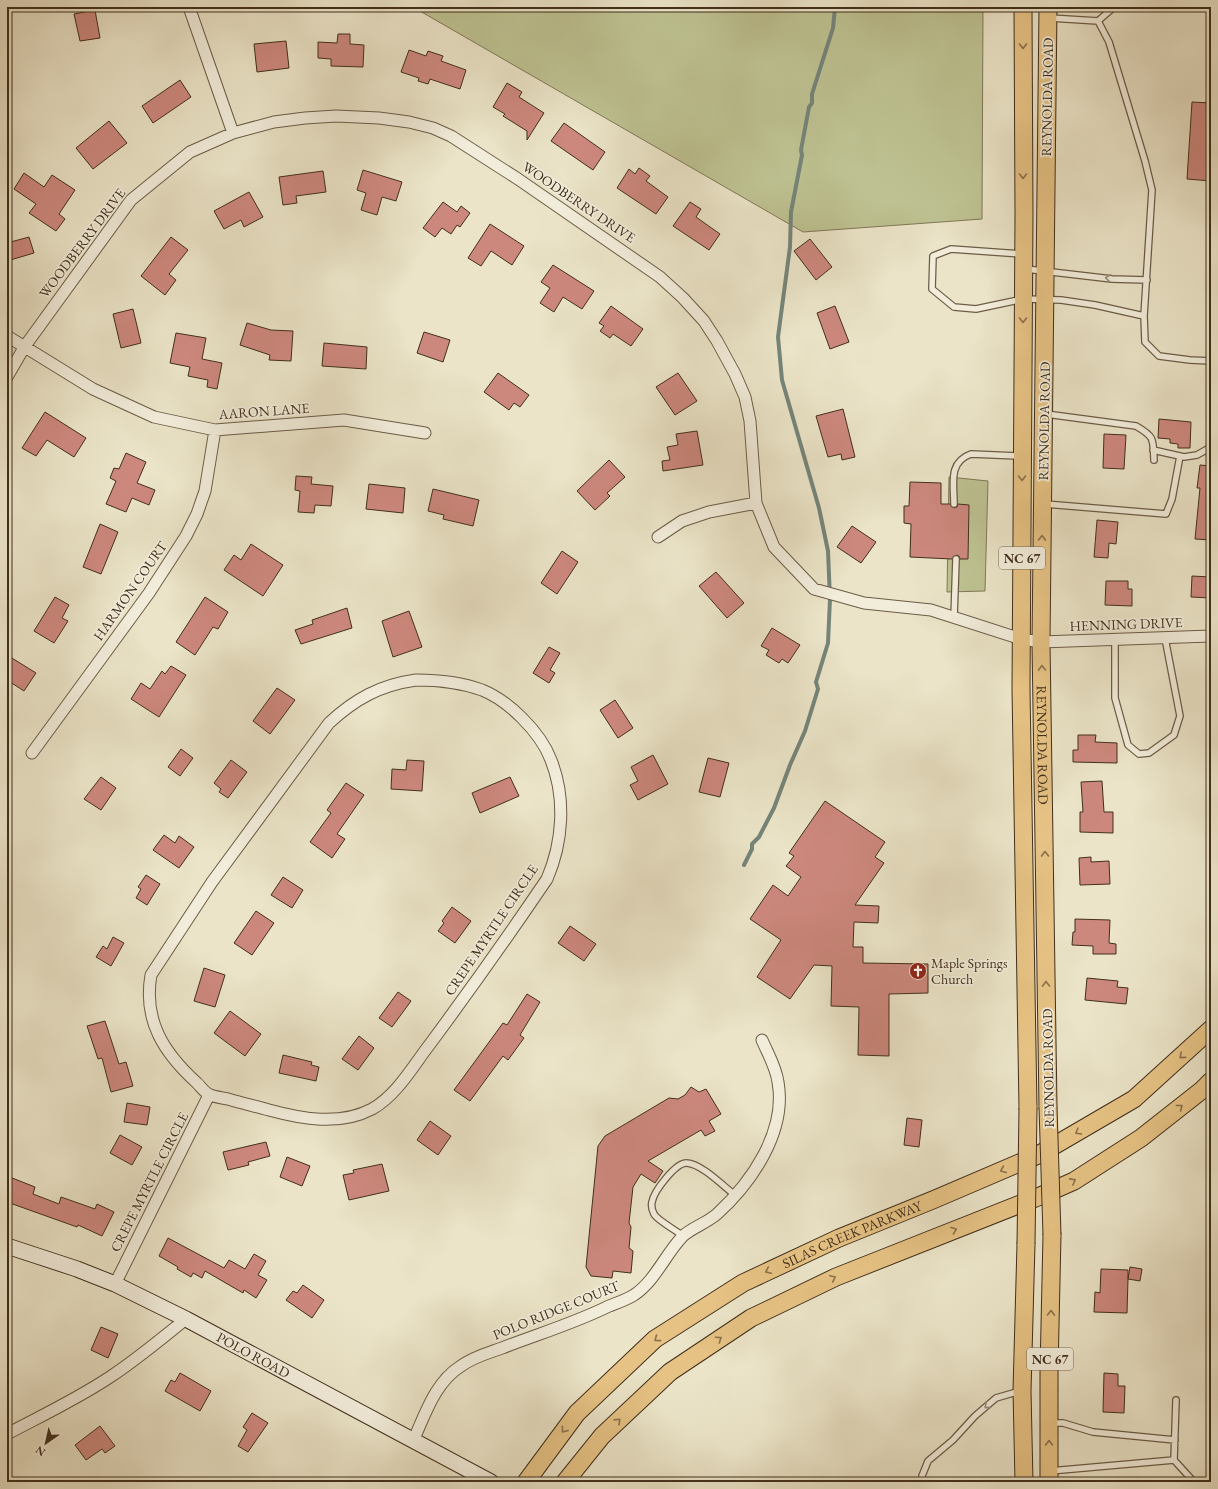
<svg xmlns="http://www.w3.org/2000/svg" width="1218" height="1489" viewBox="0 0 1218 1489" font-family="'EB Garamond',serif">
	<rect width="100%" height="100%" fill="#ebe4c8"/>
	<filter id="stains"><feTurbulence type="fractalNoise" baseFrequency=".005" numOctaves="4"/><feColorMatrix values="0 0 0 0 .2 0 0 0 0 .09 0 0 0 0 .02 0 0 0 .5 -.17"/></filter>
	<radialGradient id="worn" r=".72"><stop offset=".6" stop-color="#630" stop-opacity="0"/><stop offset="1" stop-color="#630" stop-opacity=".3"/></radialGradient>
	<path fill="#bec292" stroke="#807857" d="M413 7H983L982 219 803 232Z
		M949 477 988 481 985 591 947 592Z"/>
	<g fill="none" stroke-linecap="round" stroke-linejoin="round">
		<path stroke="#75857a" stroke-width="4" d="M744 865 752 849V844L759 837 774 808 790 765 805 731 818 689 816 682 828 643 830 599 828 551 819 508 782 380 778 337 790 247 791 212 802 155 801 150 809 107 812 103V94L833 28 835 7"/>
	</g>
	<path fill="#cd887e" stroke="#412f1c" d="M95 10 100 38 80 41 74 14Z
		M338 34H350V44L364 45 363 67 331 66V59L318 58V42L337 43Z
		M286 41 289 68 257 72 254 44Z
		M409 50 426 56 428 51 443 56 441 61 466 70 460 89 430 79 428 84 418 81 419 78 401 72Z
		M180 80 191 97 153 123 142 106Z
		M507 83 522 92 519 97 544 113 527 140V131L503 116 505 114 493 107Z
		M1192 102 1211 103V181L1187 179Z
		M109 121 127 143 93 169 76 148Z
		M564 123 605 152 593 170 551 141Z
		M639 168 650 176 646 181 668 197 656 214 617 188 629 169 635 174Z
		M363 170 402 182 396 201 382 197 377 215 361 210 366 193 357 190Z
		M323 171 326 192 296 196 297 203 283 205 279 177Z
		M24 173 44 187 52 175 75 190 59 214 65 219 56 231 29 213 36 204 14 189Z
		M249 192 263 217 244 227 241 220 224 229 214 211Z
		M443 202 457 212 461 206 470 213 460 227 457 225 451 234 442 228 435 237 423 228Z
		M690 202 701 209 696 217 720 234 709 250 673 226Z
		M490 224 524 246 512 265 491 251 481 266 468 258Z
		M29 237 34 253 7 261V243Z
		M171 237 188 250 169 274 176 280 165 295 141 276Z
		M810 239 832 267 816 280 794 251Z
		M553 265 594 291 582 309 563 297 554 312 540 303 550 288 541 282Z
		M611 306 643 329 631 346 613 334 610 338 600 331 604 326 599 323Z
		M835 306 849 342 830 349 817 313Z
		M133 309 141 343 121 348 113 314Z
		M247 323 271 330 293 331 291 361 269 360 270 355 240 345Z
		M424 332 450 340 443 362 417 353Z
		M176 333 206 338 202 359 222 363 217 389 207 387 208 380 188 376 190 367 170 363Z
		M324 343 367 347 366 369 322 366Z
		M498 373 529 395 520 407 514 403 509 410 484 392Z
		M678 373 697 401 675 415 656 387Z
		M843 409 855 457 842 460 841 454 828 457 816 416Z
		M45 412 86 438 74 457 47 440 36 456 22 448Z
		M1159 419 1191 422 1190 448H1178V444L1170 443V439L1158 438Z
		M697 431 703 465 663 471 662 461 670 460 667 447 678 445 676 434Z
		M1104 434 1126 435 1124 469 1103 468Z
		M126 453 146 462 137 483 155 490 149 505 132 498 126 512 106 504 116 481 110 478 114 468 119 469Z
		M609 460 625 477 607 493 610 496 595 510 577 491Z
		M1200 465 1211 466V540L1195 539 1200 488H1197Z
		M296 476 312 477 311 484 333 486 331 506 315 505 314 513 298 512 300 491 295 490Z
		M910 482 941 483V504H950L954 508 957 507 958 504 969 505 968 559H960L959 556 956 555 952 559 910 557 911 524 904 523V506H909Z
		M369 484 405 488 403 513 366 509Z
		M433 489 479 500 473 526 443 519 444 515 428 511Z
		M1097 520 1118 522 1116 544 1109 543 1108 558 1094 557Z
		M100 524 118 532 101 574 83 567Z
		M852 526 876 542 861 563 837 547Z
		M251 544 283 565 263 596 224 570 234 555 241 560Z
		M562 551 578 562 557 594 541 583Z
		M716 572 744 603 727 618 699 586Z
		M1192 576 1211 577V598L1191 597Z
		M1106 581H1128V589H1132V606L1105 605Z
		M55 597 69 605 62 618 68 621 54 643 34 631Z
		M205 597 228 612 218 629 213 627 195 655 176 642Z
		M347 608 352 628 301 644 295 630 313 624 312 620Z
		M409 611 422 647 393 657 382 621Z
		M772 628 800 645 788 663 782 659 779 663 766 655 769 650 761 646Z
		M549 647 560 653 550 670 555 673 549 683 533 673Z
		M7 655 36 673 24 691 7 680Z
		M171 666 186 675 159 717 131 699 141 683 150 689 162 671 165 674Z
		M277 688 295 700 270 734 253 721Z
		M615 700 633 728 618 738 600 710Z
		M1078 735H1096L1095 742 1117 743V763L1073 762V750H1078Z
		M181 749 193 758 180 776 168 767Z
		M653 755 668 784 638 800 630 785 638 781 631 767Z
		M708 758 729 763 720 797 699 792Z
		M231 760 247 772 228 798 219 792 221 789 214 783Z
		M407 760 424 761 422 791 391 789 392 769 406 770Z
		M101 777 116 788 101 810 84 799Z
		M510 777 519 796 480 813 472 793Z
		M1102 781 1104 812H1113V833L1080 832V812H1083L1081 782Z
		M346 783 364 795 337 834 345 839 332 858 310 842 331 813 327 810Z
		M825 801 885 842 875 857 884 863 855 905 879 906 878 923 854 922 853 947H863V963L928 964V993L889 994V1056L858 1055 859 1007 831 1006 832 966 814 965 790 999 757 977 781 940 750 919 773 885 788 896 801 877 786 866 794 856 789 853Z
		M164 835 175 843 179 836 194 847 179 868 153 850Z
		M1091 857V862L1109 861 1110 884 1080 885 1079 858Z
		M146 875 160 884 147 905 136 898 141 889 138 887Z
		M283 877 303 890 292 908 271 895Z
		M452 907 471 921 455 943 438 931 444 923 442 921Z
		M256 911 274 923 252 955 234 943Z
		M1075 919 1110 920 1109 943 1116 944V954H1093V946L1072 945 1073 932H1075Z
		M570 926 596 944 584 961 558 943Z
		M113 937 124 943 111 966 96 957 103 946 107 949Z
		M204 968 225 975 215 1007 194 1001Z
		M1087 978 1118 981 1117 987 1128 988 1126 1004 1085 1000Z
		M398 992 411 1001 392 1027 379 1018Z
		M527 994 540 1002 520 1035 524 1038 508 1060 503 1056 470 1101 454 1090 503 1023 507 1025Z
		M230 1011 261 1034 245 1056 214 1033Z
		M105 1021 119 1064 126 1062 133 1086 111 1092 102 1058 98 1059 87 1026Z
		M359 1036 374 1048 358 1070 342 1059Z
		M283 1055 312 1062 311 1065 319 1067 316 1081 279 1073Z
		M691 1087 699 1092 706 1089 721 1114 709 1121 715 1131 705 1136 701 1130 648 1161 663 1171 655 1183 641 1174 633 1187 629 1223 631 1227 629 1248 633 1251 631 1273 613 1271 612 1278 591 1276 586 1267 598 1146 605 1136 669 1098 678 1099 685 1095Z
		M127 1103 150 1107 147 1125 124 1122Z
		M907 1118 922 1120 919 1147 904 1145Z
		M430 1121 451 1136 438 1155 417 1140Z
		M120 1135 142 1147 132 1165 110 1153Z
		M266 1142 270 1156 248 1162 249 1165 228 1170 223 1152Z
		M287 1157 310 1166 302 1186 280 1177Z
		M382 1164 389 1191 349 1200 343 1175 354 1173 353 1170Z
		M7 1176 35 1187 33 1194 59 1204 61 1197 95 1209 97 1204 114 1212 102 1236 78 1225 77 1227 7 1202Z
		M168 1238 224 1268 229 1260 245 1269 254 1254 266 1261 258 1275 267 1280 256 1298 244 1290 243 1293 205 1271 202 1278 193 1273 191 1277 177 1269 178 1267 159 1256Z
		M1130 1267 1142 1269 1140 1281 1128 1279 1127 1313 1094 1312 1095 1292 1100 1293 1101 1269 1128 1270V1279Z
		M303 1285 324 1300 312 1318 286 1300 293 1291 297 1293Z
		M101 1327 118 1334 108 1358 91 1350Z
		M180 1373 211 1391 200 1411 165 1391 171 1380 175 1382Z
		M1104 1373 1118 1374V1386H1125L1124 1413 1103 1412Z
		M252 1413 268 1423 248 1452 238 1446 247 1430 243 1427Z
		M100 1426 115 1446 105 1453 102 1449 86 1460 75 1445Z"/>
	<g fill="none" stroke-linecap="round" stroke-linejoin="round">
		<g stroke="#6c5c47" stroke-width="8">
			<path id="service" d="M1114 7 1098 21 1109 42 1145 161 1152 190 1144 316 1145 342 1159 356 1190 360 1211 361
				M1050 18 1098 21
				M1022 254 951 249 933 256 932 289 954 307 976 309 1023 299 1061 300 1095 305 1144 316
				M1026 269 1112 279 1147 280
				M1046 414 1136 426C1155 437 1153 439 1154 460
				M1153 450 1184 457 1197 455 1211 447
				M954 504C954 484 948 462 971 454L1020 456
				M1045 504 1166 514 1172 499 1180 456
				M954 618 956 559
				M1115 640V698L1128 745 1139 754 1149 753 1174 735 1180 716 1165 638
				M683 1236C677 1231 657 1220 654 1214 652 1210 651 1206 652 1202 654 1191 676 1162 687 1163 702 1164 724 1187 735 1195
				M1176 1400 1174 1460 1194 1482
				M1051 1423H1063L1093 1432 1175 1440
				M1050 1471 1174 1460
				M922 1482V1476L928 1461 953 1440 975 1416 996 1398 1020 1391"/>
		</g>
		<g stroke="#6c5c47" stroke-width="13">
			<path id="minor" d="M189 7 233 133
				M7 336 93 389 154 417 215 430 344 420 425 433
				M7 377 25 346 131 200 190 152 233 133 274 122 305 118 336 116 379 118 409 122 433 128 451 136 518 179 660 277 683 298 704 321 717 341 735 374 745 397 750 421 756 503 774 547 814 589 864 603 931 610 1021 639 1041 642 1211 636
				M658 537 682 521 709 512 756 503
				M416 680C439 680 460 682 482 690 497 696 510 706 522 718 533 729 545 744 551 760 566 798 563 842 547 879 509 935 470 990 430 1044 413 1066 397 1095 372 1109 340 1126 302 1119 269 1110 255 1106 241 1103 228 1099 222 1098 216 1097 210 1095 205 1093 201 1087 197 1083 164 1053 143 1021 151 975L212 882 329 723C355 699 380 685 416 680Z
				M32 753 149 593 186 536 197 514 205 491 215 430
				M115 1284 209 1095
				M7 1434C41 1416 77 1399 110 1377 136 1360 161 1339 186 1319
				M413 1441C425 1415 435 1382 461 1366 473 1357 488 1353 502 1348 538 1334 575 1323 609 1306 617 1303 626 1300 634 1295 655 1281 665 1255 682 1237 689 1229 707 1223 717 1214 751 1183 787 1132 778 1082 776 1067 768 1054 762 1040"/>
		</g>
		<g stroke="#412f1c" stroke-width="17">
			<g id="secondary">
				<path id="s1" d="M7 1246 77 1269 115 1284 186 1319 491 1482"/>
			</g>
		</g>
		<g stroke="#412f1c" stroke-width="19">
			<g id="primary">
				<path d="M1023 7 1024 215 1021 689 1028 1108"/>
				<path id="s2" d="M1048 7 1041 642 1048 1107"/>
				<path id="s3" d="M526 1482 577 1413 655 1339 743 1283 839 1238 935 1199 1038 1155 1134 1099 1211 1029"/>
				<path d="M565 1482 602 1436 670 1372 751 1318 836 1277 1038 1197 1074 1181 1141 1138 1202 1090 1211 1081"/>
				<path d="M1024 1482 1022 1391 1026 1244"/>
				<path d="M1049 1482V1371L1052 1235"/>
			</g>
		</g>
		<use href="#service" stroke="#f2eddb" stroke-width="5.5"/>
		<use href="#minor" stroke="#f2eddb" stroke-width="11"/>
		<use href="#secondary" stroke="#f2eddb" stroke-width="15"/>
		<use href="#primary" stroke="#e6c284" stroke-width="17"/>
		<g stroke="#412f1c" stroke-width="19" stroke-linecap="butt">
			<path id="primary-bridge" d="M1048 1107 1052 1235
				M1026 1244 1028 1108"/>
		</g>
		<use href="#primary-bridge" stroke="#e6c284" stroke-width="17"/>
	</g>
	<defs><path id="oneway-chevron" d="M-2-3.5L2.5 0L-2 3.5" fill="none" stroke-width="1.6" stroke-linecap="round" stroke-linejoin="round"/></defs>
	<g stroke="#8b714b">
		<use href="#oneway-chevron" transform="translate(1023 46) rotate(90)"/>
		<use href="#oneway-chevron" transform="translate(1023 176) rotate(90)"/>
		<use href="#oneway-chevron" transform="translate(1023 320) rotate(90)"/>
		<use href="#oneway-chevron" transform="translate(1022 478) rotate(90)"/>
		<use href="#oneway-chevron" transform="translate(1042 538) rotate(-89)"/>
		<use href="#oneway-chevron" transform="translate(1042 668) rotate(-91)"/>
		<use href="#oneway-chevron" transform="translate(1045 854) rotate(-91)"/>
		<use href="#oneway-chevron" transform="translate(1046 984) rotate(-91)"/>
		<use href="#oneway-chevron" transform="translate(1182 1056) rotate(139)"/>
		<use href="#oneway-chevron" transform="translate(1180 1107) rotate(-38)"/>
		<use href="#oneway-chevron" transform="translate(1078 1132) rotate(150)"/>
		<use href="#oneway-chevron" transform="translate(1003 1170) rotate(157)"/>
		<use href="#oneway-chevron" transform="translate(1073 1181) rotate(-29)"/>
		<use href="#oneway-chevron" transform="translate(954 1230) rotate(-21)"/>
		<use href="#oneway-chevron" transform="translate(768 1271) rotate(155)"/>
		<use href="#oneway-chevron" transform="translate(833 1278) rotate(-25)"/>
		<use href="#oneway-chevron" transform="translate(1051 1313) rotate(-89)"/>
		<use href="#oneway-chevron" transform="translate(657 1339) rotate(143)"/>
		<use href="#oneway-chevron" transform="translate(719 1339) rotate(-34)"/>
		<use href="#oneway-chevron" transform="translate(618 1421) rotate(-44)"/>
		<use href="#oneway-chevron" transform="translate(564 1430) rotate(126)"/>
		<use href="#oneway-chevron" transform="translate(1049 1443) rotate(-90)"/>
	</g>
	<g stroke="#9a8e7c">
		<use href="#oneway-chevron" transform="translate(1108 278) rotate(-174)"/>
		<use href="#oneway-chevron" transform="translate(987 1406) rotate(140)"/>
	</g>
	<defs>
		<g id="church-disc" transform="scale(0.9)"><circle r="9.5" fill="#8f2418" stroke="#f2eddb"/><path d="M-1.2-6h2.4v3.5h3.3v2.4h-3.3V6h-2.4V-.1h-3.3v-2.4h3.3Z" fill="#fff"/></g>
	</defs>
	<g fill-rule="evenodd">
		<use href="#church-disc" x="918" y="971"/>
	</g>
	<g text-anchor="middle" stroke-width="3.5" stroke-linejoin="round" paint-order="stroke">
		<g fill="#f2eddb" stroke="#766855" stroke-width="1">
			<rect x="999" y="547" width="46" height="22" rx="3"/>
			<rect x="1027" y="1348" width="46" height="22" rx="3"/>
		</g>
		<g font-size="13" font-weight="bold" fill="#412f1c">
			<text x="1022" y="563">NC 67</text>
			<text x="1050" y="1364">NC 67</text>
		</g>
		<g font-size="14" fill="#412f1c" stroke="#f2eddb">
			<text transform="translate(1047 97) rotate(-89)" y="5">REYNOLDA ROAD</text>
			<text transform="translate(579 202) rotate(34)" y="5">WOODBERRY DRIVE</text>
			<text transform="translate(82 243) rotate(-53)" y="5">WOODBERRY DRIVE</text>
			<text transform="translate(264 411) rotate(-4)" y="5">AARON LANE</text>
			<text transform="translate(1044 421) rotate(-89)" y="5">REYNOLDA ROAD</text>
			<text transform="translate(130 591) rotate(-55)" y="5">HARMON COURT</text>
			<text transform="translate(1126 624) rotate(-2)" y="5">HENNING DRIVE</text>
			<text dy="5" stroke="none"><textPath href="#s2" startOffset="738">REYNOLDA ROAD</textPath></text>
			<text transform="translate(491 930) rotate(-56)" y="5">CREPE MYRTLE CIRCLE</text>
			<text transform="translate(1048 1068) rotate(-91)" y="5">REYNOLDA ROAD</text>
			<text transform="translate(149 1182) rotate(-63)" y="5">CREPE MYRTLE CIRCLE</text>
			<text dy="5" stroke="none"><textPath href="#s3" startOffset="417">SILAS CREEK PARKWAY</textPath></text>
			<text transform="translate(556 1310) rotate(-22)" y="5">POLO RIDGE COURT</text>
			<text dy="5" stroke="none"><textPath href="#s1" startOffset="270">POLO ROAD</textPath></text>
		</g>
		<g font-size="14" fill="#412f1c" stroke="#f2eddb" text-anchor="start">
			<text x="931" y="968">Maple Springs<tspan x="931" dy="16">Church</tspan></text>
		</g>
	</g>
	<rect width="1218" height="1489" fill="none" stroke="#ebe4c8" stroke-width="24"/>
	<rect x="8" y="8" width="1202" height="1473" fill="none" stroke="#412f1c" stroke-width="2"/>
	<rect x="12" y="12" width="1194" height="1465" fill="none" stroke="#412f1c"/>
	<g transform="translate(46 1443) rotate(214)" stroke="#f2eddb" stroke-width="3" paint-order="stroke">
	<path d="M0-3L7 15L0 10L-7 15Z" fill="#412f1c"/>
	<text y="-6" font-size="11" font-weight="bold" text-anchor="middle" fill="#412f1c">N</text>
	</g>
	<rect width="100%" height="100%" filter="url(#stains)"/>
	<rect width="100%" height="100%" fill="url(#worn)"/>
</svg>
